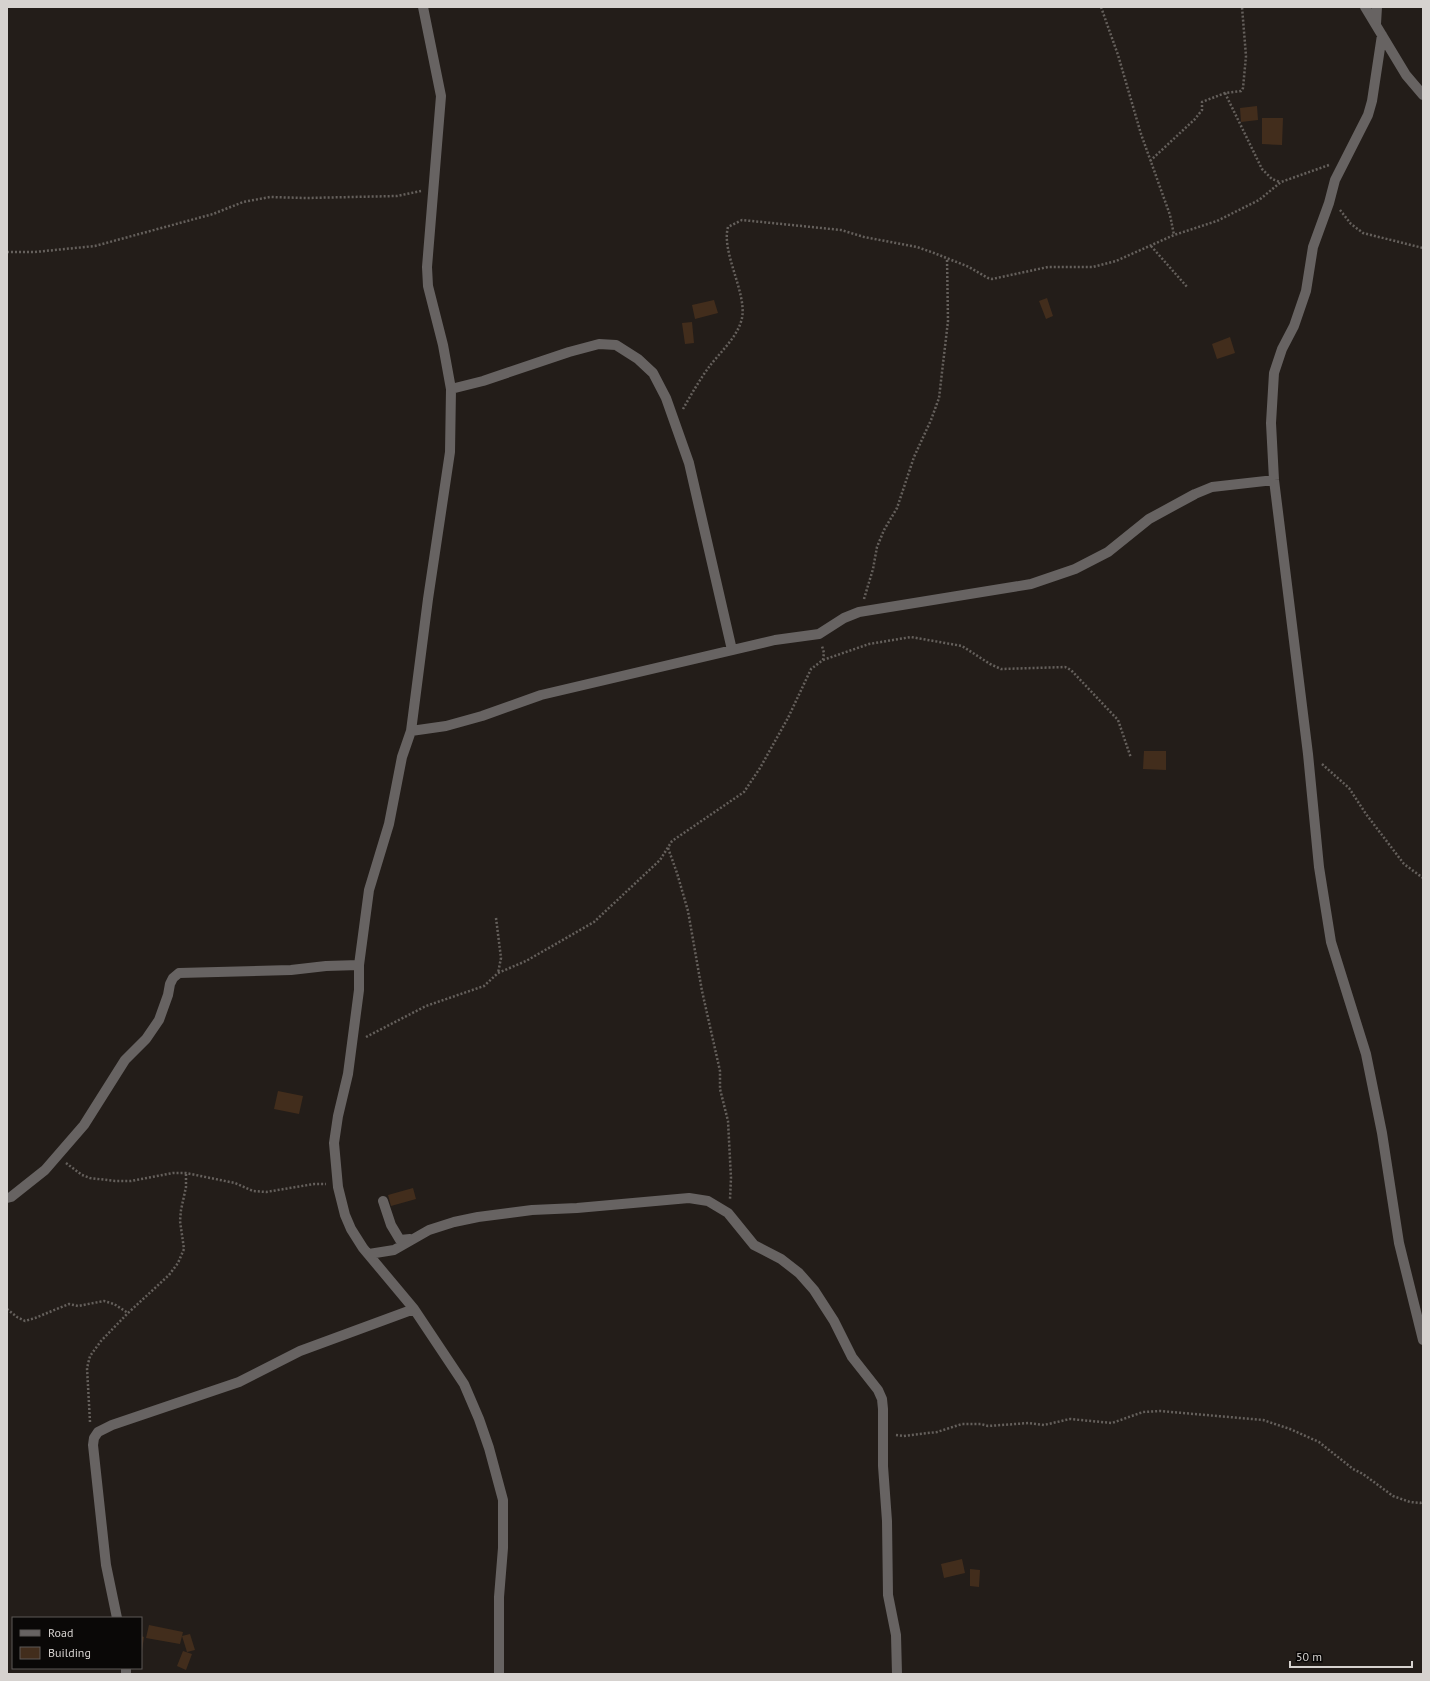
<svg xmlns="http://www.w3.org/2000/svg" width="1430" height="1681" viewBox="0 0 1430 1681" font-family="'PT Sans',sans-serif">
	<rect width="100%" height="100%" fill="#231d19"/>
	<path fill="#422d1c" d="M1257 106 1258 120 1241 122 1240 108Z
		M1262 118H1283L1282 145 1262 144Z
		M1047 298 1053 316 1046 319 1039 301Z
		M714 300 718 313 695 319 692 305Z
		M692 322 694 343 685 344 682 323Z
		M1230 337 1235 353 1217 359 1212 344Z
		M1144 751H1166V770L1143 769Z
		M278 1091 303 1096 299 1114 274 1109Z
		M413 1188 416 1199 391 1206 388 1195Z
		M962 1559 965 1573 944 1578 941 1564Z
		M970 1569 980 1570 979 1587 970 1586Z
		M149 1625 183 1632 180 1644 146 1638Z
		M190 1634 195 1650 187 1652 182 1636Z
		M141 1636 144 1637 142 1651H141Z
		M183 1651 192 1654 186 1670 177 1666Z"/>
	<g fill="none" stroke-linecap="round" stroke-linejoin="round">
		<path stroke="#65605c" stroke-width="2.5" stroke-dasharray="2 2" stroke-linecap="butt" d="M1101 7 1118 55 1141 134 1170 215 1174 235
			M1225 93 1262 169 1272 179 1280 182
			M1150 161 1195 119 1202 110V102L1225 93 1241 91 1243 88 1246 56 1242 7
			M1340 210 1351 224 1363 233 1423 248
			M1151 246 1188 288
			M7 252H35L95 246 213 214 243 202 270 197 306 198 397 196 421 191
			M683 409C691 395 700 379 709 367 720 352 738 337 742 318 747 293 721 252 728 227L742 220 841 230 864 237 917 247 934 253 969 267 988 278 992 279 1048 267H1093L1116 261 1174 235 1217 221 1259 200 1281 182 1329 165
			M864 599 873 569 877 547 884 530 897 508 914 457 931 420 939 398 948 321 947 258
			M823 660 869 644 911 637 962 646 990 664 1001 669 1065 667 1071 670 1118 720 1131 758
			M1322 764 1349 788 1366 814 1404 864 1423 878
			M668 848 677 873 688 911 702 991 720 1071V1089L728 1121 731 1178 730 1199
			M496 918 501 958 498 973
			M366 1037 426 1006 484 986 498 973 526 961 594 922 660 860 672 841 744 792 760 768 788 718 811 669 823 660 824 653 822 646
			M66 1163 82 1175 90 1178 115 1181H131L173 1173H186L235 1183 253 1191 266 1192 314 1184H326
			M7 1309 17 1317 25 1321 35 1318 69 1304 78 1306 104 1301 114 1304 128 1313
			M90 1422 87 1368 90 1356 101 1341 128 1313 169 1275 178 1263 184 1249 180 1221 181 1210 186 1187V1173
			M896 1435 903 1436 937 1432 962 1424H981L988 1426 1029 1423 1044 1425 1070 1419 1112 1423 1143 1412 1160 1411 1263 1420 1290 1429 1319 1442 1353 1469 1363 1474 1393 1496 1410 1502 1420 1503 1423 1502"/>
		<path stroke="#676362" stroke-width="10" d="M423 7 441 96 427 267 428 286 443 345 451 389 450 452 428 599 411 731 402 757 389 824 369 890 359 965V990L348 1074 338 1116 334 1143 338 1187 345 1215 351 1229 363 1248 414 1309 464 1384 479 1419 489 1448 503 1500V1548L499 1597V1674
			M1365 7 1406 75 1423 95
			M1376 24 1377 7
			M1382 35 1372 101 1368 115 1335 180 1329 203 1313 247 1306 291 1294 326 1282 349 1274 373 1271 423 1274 480 1308 754 1319 867 1331 942 1366 1054 1382 1133 1399 1243 1423 1340
			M451 389 483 381 569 352 599 344 616 345 638 359 653 373 666 398 689 463 732 650
			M411 731 446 726 482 716 541 695 775 640 819 634 844 618 859 612 1031 584 1075 569 1108 552 1149 519 1195 494 1212 487 1274 480
			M7 1198 11 1197 45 1170 84 1125 125 1060 146 1039 159 1020 168 995 170 984 173 978 179 973 291 970 326 966 359 965
			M383 1201 391 1225 400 1240 410 1239
			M369 1254 394 1250 429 1230 454 1222 478 1217 532 1210 577 1208 689 1198 708 1201 728 1213 754 1245 781 1259 799 1273 814 1290 834 1321 852 1357 878 1390 882 1399 883 1409V1466L887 1521 888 1595 896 1635 897 1674
			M117 1618 106 1565 93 1445 94 1438 98 1432 112 1425 239 1382 300 1351 414 1309
			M126 1674V1668"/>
	</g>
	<rect width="1430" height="1681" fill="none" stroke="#d6d2cf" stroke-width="16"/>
	<rect x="12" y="1617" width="130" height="52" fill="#0a0807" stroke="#5c5957"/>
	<rect x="20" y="1630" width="20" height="6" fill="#676362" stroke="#5c5957"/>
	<text x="48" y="1637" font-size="12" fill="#d6d2cf">Road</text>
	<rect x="20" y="1647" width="20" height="12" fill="#422d1c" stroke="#5c5957"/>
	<text x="48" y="1657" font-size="12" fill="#d6d2cf">Building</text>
	<path d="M1290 1661v6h122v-6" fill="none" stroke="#d6d2cf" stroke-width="2"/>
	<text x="1296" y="1661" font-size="12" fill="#d6d2cf" stroke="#0a0807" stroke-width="3" paint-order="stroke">50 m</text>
</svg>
